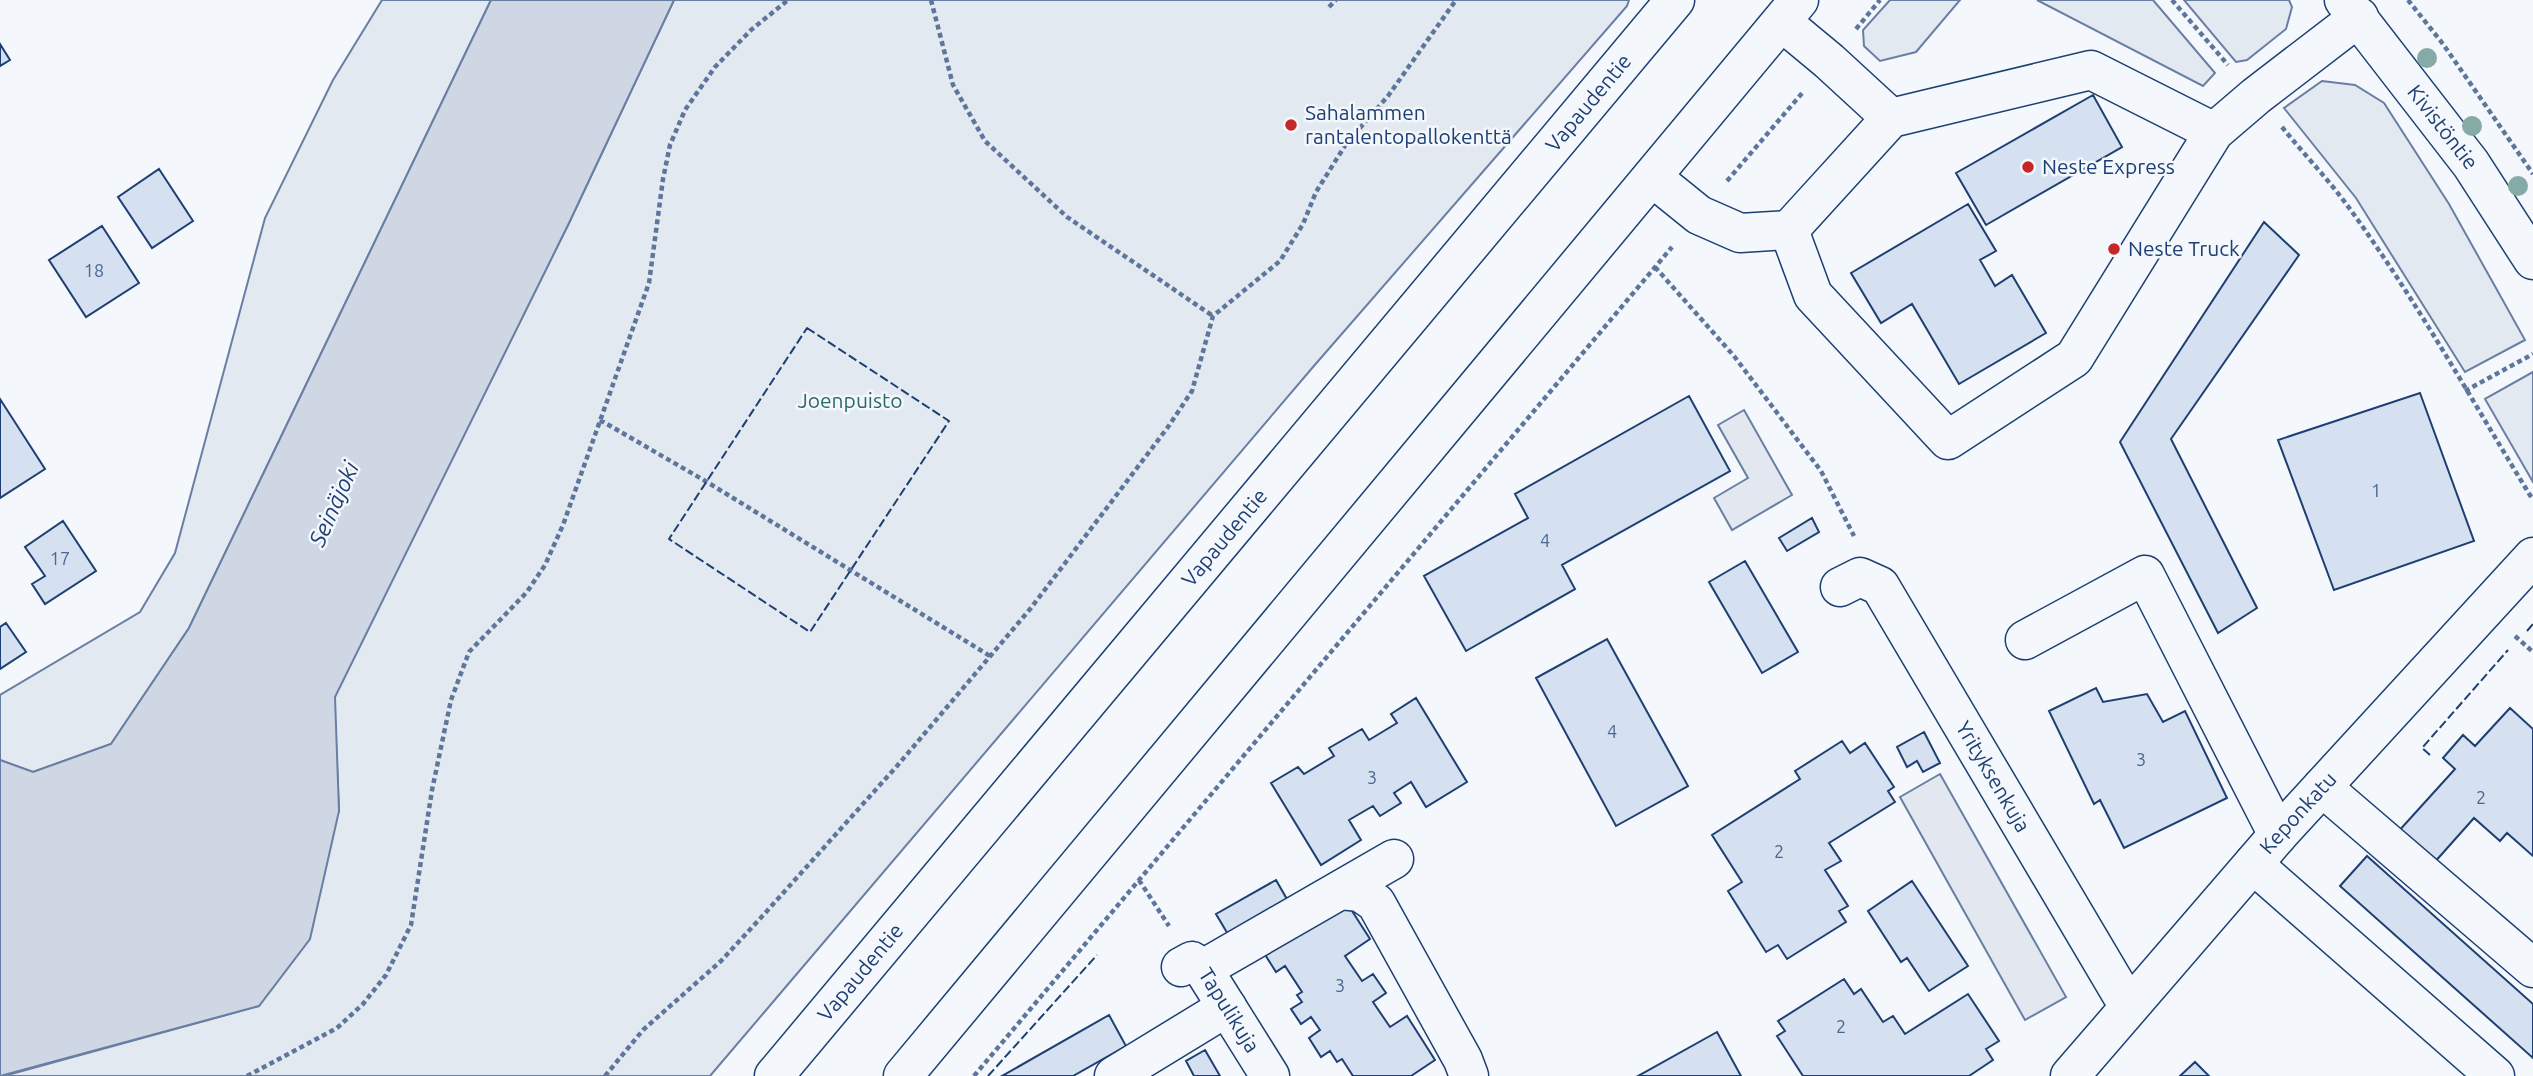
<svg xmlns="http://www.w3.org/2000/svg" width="2533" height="1076" viewBox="0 0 2533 1076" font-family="Ubuntu,sans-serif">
	<rect width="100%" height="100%" fill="#f4f7fb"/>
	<path fill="#e3e9f0" stroke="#687fa3" stroke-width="2" d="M382 0H491L189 628 111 744 33 772 0 760V695L140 612 175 553 265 218 333 80Z
		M674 0H1629L1627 6 1313 367 710 1076H4L259 1006 339 811 334 697 569 223Z
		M1890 0H1960L1916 52 1880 61 1864 46 1863 30Z
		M2037 0H2153L2215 73 2203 86Z
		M2184 0H2289L2292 7 2286 29 2247 60 2236 62Z
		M2322 81 2355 85 2384 103 2449 204 2525 340 2465 372 2356 198 2284 108Z
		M2533 372V482L2485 399Z"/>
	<path fill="#e3e8f0" stroke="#687fa3" stroke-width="2" d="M1744 410 1792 495 1732 530 1714 498 1748 478 1718 425Z
		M1940 774 2066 997 2025 1020 1900 797Z"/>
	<path fill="#cfd7e4" stroke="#687fa3" stroke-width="2" d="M491 0H674L569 223 335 697 339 811 310 939 259 1006 0 1076V760L33 772 111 744 189 628Z"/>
	<path fill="#d5e0f0" stroke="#1d3f73" stroke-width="2" d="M0 44 10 60 0 66Z
		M2093 95 2122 147 1986 225 1956 173Z
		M159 169 193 221 152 248 118 197Z
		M1968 204 1996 251 1980 260 1995 286 2012 275 2046 333 1959 384 1912 304 1881 323 1851 273Z
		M2264 222 2299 255 2171 439 2257 608 2218 633 2120 442Z
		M102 226 139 283 86 317 49 260Z
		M2420 393 2474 541 2334 590 2278 440Z
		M1689 396 1730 471 1562 565 1575 589 1466 651 1424 576 1528 518 1515 494Z
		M0 399 45 469 0 498Z
		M1812 518 1819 532 1787 551 1779 538Z
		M63 521 96 571 45 604 32 584 45 576 25 547Z
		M1745 561 1798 652 1762 673 1709 582Z
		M6 623 26 652 0 669V627Z
		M1607 639 1688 786 1616 826 1536 678Z
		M2096 688 2103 702 2147 694 2163 722 2185 711 2227 798 2124 848 2100 800 2094 804 2049 711Z
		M1416 698 1467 782 1426 807 1411 782 1394 793 1401 803 1380 816 1373 806 1349 820 1361 840 1321 865 1271 783 1298 767 1304 774 1334 756 1329 748 1362 729 1369 740 1397 723 1391 714Z
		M2510 708 2533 729V856L2507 833 2500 841 2474 818 2433 864 2397 833 2455 769 2443 758 2463 735 2475 746Z
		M1924 732 1940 763 1923 772 1917 761 1907 767 1897 747Z
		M1842 741 1850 753 1865 743 1894 787 1888 791 1895 802 1829 843 1841 861 1825 870 1848 906 1839 911 1846 922 1787 959 1778 945 1766 952 1728 891 1742 882 1712 835 1800 779 1795 771Z
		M2367 856 2533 1004V1058L2340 886Z
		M1276 880 1288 901 1229 936 1216 914Z
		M1912 881 1968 966 1929 991 1907 958 1901 962 1868 911Z
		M1345 900 1370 939 1345 956 1362 981 1373 974 1386 993 1373 1002 1390 1027 1407 1016 1435 1060 1411 1076H1353L1342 1059 1337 1062 1330 1051 1321 1057 1309 1038 1320 1030 1311 1017 1301 1024 1291 1009 1302 1002 1297 995 1302 992 1285 966 1276 972 1264 953Z
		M1844 979 1854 994 1861 989 1883 1022 1893 1016 1905 1034 1968 994 1999 1041 1986 1049 1993 1060 1969 1076H1803L1777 1036 1785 1031 1778 1021Z
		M1109 1015 1126 1046 1073 1076H1002Z
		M1717 1032 1741 1076H1638Z
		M1205 1050 1220 1076H1194L1186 1061Z
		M2195 1062 2209 1076H2180Z"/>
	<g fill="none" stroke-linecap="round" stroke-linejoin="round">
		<g stroke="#1d3f73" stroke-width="41">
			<g id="minor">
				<path d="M1782 22 1829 61 1891 118"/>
				<path d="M2214 132 2091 70 1891 118 1789 230 1813 295 1948 440 2074 358 2214 132 2256 96 2359 17"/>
				<path d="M1652 177 1699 215 1740 233 1789 230"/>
				<path id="s1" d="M1840 587 1860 577 1880 586 2129 1007"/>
				<path d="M2025 640 2145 575 2278 835"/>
				<path d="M2322 787 2533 968"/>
				<path d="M2253 864 2495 1076"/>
				<path d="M1341 890 1360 892 1376 903 1463 1060 1469 1076"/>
				<path id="s2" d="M1181 967 1192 961 1203 969 1270 1076"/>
				<path d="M1203 969 1394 859"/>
				<path d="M1114 1076 1227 1007"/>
				<path id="s3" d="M2070 1076 2278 835 2533 557"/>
			</g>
		</g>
		<g stroke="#1d3f73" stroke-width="41">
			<g id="major">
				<path id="s4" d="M2344 0 2471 164 2533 260"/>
				<path id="s5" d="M774 1076 1675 0"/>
				<path d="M903 1076 1799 0"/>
			</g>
		</g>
		<path stroke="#5e769c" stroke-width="4.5" stroke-dasharray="5 3.5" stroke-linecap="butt" d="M931 0 953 85 985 141 1067 217 1213 316
			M2172 0 2228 65
			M2408 0 2443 44 2533 174
			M1329 7 1336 0
			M1856 29 1880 0
			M2282 127C2303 153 2327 178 2347 205 2416 299 2472 401 2533 500
			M1727 181 1803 92
			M1655 267 1734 356 1821 471 1854 536
			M2465 391 2533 354
			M600 420 707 482 990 656
			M2515 636 2533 652
			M1139 880 1169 926
			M247 1076 337 1028 363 1004 386 975 411 925 432 790 451 700 469 652 527 592 545 565 563 525 649 283 663 179 670 145 685 110 715 67 751 30 788 0
			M605 1076 643 1030 721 961 767 911 897 766 1031 608 1168 427 1192 391 1213 316 1280 261 1303 224 1316 192 1346 144 1388 96 1456 0
			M974 1076 1672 247"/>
		<use href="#minor" stroke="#f4f7fb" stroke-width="38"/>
		<use href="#major" stroke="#f4f7fb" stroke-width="38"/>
		<path stroke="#1d3f73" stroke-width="2" stroke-dasharray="9 3.5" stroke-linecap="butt" d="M807 328 949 421 810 632 669 539Z
			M2527 631 2533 624
			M2430 755 2422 748 2508 650
			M988 1076 1097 955"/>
	</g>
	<g fill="#86aba6">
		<circle cx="2427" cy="58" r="10"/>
		<circle cx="2472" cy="126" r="10"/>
		<circle cx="2518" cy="186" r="10"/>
	</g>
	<g fill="#c62828" stroke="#f4f7fb" stroke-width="2.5">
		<circle cx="1291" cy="125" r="7"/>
		<circle cx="2028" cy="167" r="7"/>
		<circle cx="2114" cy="249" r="7"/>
	</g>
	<g text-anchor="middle" stroke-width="5" stroke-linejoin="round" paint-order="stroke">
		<g font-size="18" fill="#4b6792">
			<text x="94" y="277">18</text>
			<text x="2376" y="497">1</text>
			<text x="1545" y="547">4</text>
			<text x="60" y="565">17</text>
			<text x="1612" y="738">4</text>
			<text x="2141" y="766">3</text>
			<text x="1372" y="784">3</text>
			<text x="2481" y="804">2</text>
			<text x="1779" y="858">2</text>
			<text x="1340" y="992">3</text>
			<text x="1841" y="1033">2</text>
		</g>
		<g font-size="21" fill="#1d3f73" stroke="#f4f7fb">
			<text dy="7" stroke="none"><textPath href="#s5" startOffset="1269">Vapaudentie</textPath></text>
			<text dy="7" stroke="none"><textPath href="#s4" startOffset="161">Kivistöntie</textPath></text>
			<text dy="7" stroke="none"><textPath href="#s5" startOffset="702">Vapaudentie</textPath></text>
			<text dy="7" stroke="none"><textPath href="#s1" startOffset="266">Yrityksenkuja</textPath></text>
			<text dy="7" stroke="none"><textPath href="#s3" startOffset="348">Keponkatu</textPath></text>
			<text dy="7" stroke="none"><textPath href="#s5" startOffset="135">Vapaudentie</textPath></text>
			<text dy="7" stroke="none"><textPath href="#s2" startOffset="75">Tapulikuja</textPath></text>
		</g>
		<g font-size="21" fill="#1d3f73" stroke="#f4f7fb" text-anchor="start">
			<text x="1305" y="120">Sahalammen<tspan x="1305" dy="24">rantalentopallokenttä</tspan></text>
			<text x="2042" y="174">Neste Express</text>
			<text x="2128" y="256">Neste Truck</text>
		</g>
		<g font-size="21" fill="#2c6c60" stroke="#f4f7fb">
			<text x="850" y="408">Joenpuisto</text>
		</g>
		<g font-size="23" font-style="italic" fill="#1d3f73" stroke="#f4f7fb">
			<text transform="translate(334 504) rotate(-66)" y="8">Seinäjoki</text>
		</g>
	</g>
</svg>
